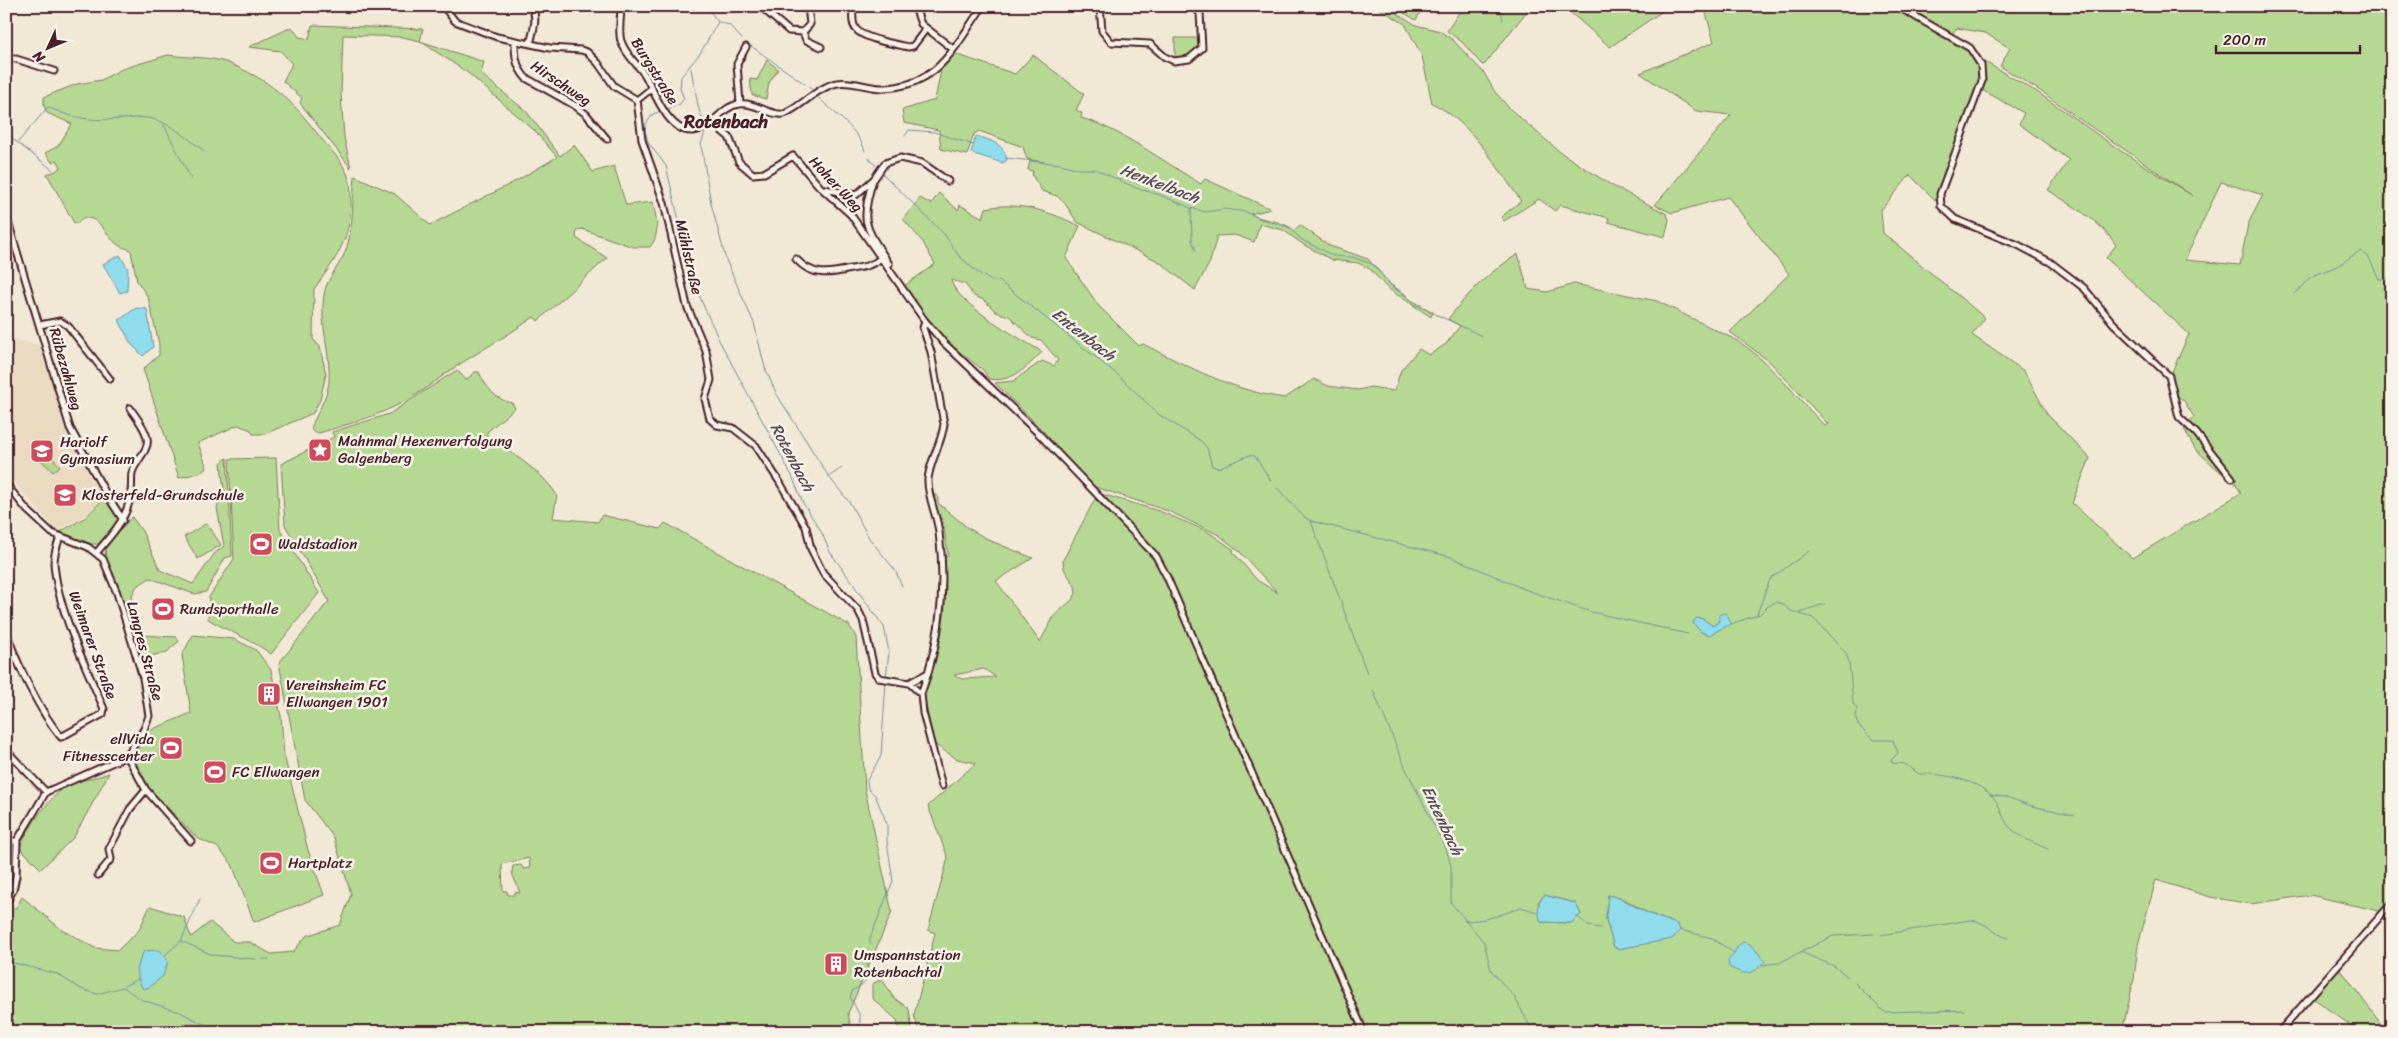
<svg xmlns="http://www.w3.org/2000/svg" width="2398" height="1038" viewBox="0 0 2398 1038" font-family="Sriracha,sans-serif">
	<rect width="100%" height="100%" fill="#f1e8d6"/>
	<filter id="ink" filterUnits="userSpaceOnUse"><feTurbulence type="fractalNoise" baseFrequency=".02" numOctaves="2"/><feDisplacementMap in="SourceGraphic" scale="10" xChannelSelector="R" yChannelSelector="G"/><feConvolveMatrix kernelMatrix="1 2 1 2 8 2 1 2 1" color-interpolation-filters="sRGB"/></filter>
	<g filter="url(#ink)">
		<path fill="#eadbc0" d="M6 326 16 340 43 346 66 429 102 499 86 515 57 531 6 473Z"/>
		<path fill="#b5d893" stroke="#807c5f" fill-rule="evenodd" d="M1375 6H1385L1416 25 1440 31 1453 40 1484 73 1495 92 1510 109 1560 152 1611 185 1667 214 1669 220 1665 237 1608 222 1609 218 1560 205 1555 211 1539 199 1504 221 1501 217 1521 201C1496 166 1472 123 1432 103L1422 56 1405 24Z
			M1392 6H1424L1416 20Z
			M1463 6H1531L1485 64 1482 65 1462 42 1447 31Z
			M1563 6H1670L1610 47Z
			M1704 6H1893L1962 46C1974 55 1981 65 1980 81L1935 200 1910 175 1881 210 1883 233 1985 318 1972 335 2024 371 2047 414 2090 458 2072 503 2132 558 2241 493 2229 472 2187 423 2194 417 2184 401 2174 393 2170 376 2189 334 2106 258 2116 245C2100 220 2072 206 2048 190L2069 160 2019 124 2024 113 1982 90 1984 77 1980 59 2037 92 2124 153 2193 196 2075 116 2045 94 2000 66 2010 48 1985 33 1957 28 1951 35 1899 6H2392V901L2383 912 2310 895 2251 904 2210 897 2156 880 2138 945 2134 979 2122 1032H919L914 1015 935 933 928 930 948 858 928 806 976 763 957 759 934 744 924 696 944 593 945 558 948 555 943 522 942 519 937 517 932 494 938 496V503L968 528 991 541 1033 558 996 581 1040 642 1054 616 1073 599 1076 593 1075 586 1064 569 1063 560 1095 499 1129 532 1162 570 1165 567 1098 493 1159 511 1207 531 1234 550 1233 552 1257 580 1278 593 1239 551 1219 535 1168 511 1089 485 1044 432 995 383 1013 381 1042 361 1054 366 1058 360 1041 340 1032 338 1009 316 996 312 984 300 974 296 965 284 951 280C956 304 1020 338 1042 352 1027 367 1012 383 989 379L984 371 950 344 931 321 929 322 904 286 935 264 922 241 903 219 920 198 931 204 939 193 958 210 960 205 983 218 986 208C1020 201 1050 212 1080 226L1066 258 1098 305 1139 346 1143 344C1189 367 1233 391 1285 398L1314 379 1328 386 1358 390 1371 387 1394 391 1401 370 1419 349 1429 355 1446 344 1460 326 1448 319C1470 291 1488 273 1518 254L1528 289 1547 292 1574 284 1657 301 1734 339C1765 356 1799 400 1825 426L1828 424 1770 362 1730 332 1789 274 1728 197 1672 213 1655 205 1731 115 1696 111 1640 73 1714 42ZM2221 182 2263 195 2248 224 2240 265 2185 260ZM1703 619 1713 626 1719 621 1728 619 1731 624 1707 635 1701 632 1693 623ZM984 669 996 677 962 679 954 675ZM1544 895 1575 903 1581 914 1571 923 1541 922 1538 902ZM1608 895 1624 899 1646 912 1678 925 1647 943 1618 949 1614 947 1606 919Z
			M312 25 423 29 420 41 484 62 481 74 527 112 560 156 574 145 593 172 614 166 626 205 653 202C656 218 661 234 650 247H633L582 229 577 230 576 238 607 258 538 321 534 317C510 334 485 348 460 364 442 375 427 389 409 399 381 415 350 424 319 433L313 432 311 428C317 413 327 398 329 382 331 353 319 324 324 295 326 278 342 264 347 247 354 223 352 200 355 176L395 194 430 225 516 181 557 157 534 130 468 73 420 41 403 37 343 35 341 94 344 137 351 168 300 103 302 98 283 81 292 64 281 51 249 47 292 27 299 37 309 39Z
			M1175 38H1199L1200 47 1188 57 1175 58Z
			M955 54 1015 74 1033 55 1084 94 1076 110 1082 113 1081 118C1119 128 1166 163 1201 184L1205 179 1271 209 1250 214C1265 221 1281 220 1294 230L1300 225 1330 246 1368 259 1391 285 1405 294 1411 300 1433 312 1431 317 1387 288 1370 269 1358 263 1332 260 1304 245 1283 230 1260 224 1254 242 1235 235 1217 236 1210 262 1195 290 1158 261 1077 222 1064 202 1057 196 1042 191 1032 175 1033 171 1028 170 1030 161 1044 162 1027 159 1023 147 979 131 974 134 967 155 941 149 939 130 904 123 902 110 935 100 941 70Z
			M168 55C187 58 210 56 228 63 268 79 291 99 316 132 327 146 343 161 349 178 351 184 351 194 351 201 351 239 336 259 314 289L313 339 320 347 326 374 320 400 313 413 265 434H253L251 430 238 425 198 443 207 468 201 472 179 478 143 369 159 355V344L148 297 137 281 131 251C127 247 125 249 120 246 104 237 103 216 82 218L78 223H74L47 174 56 171 61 167 57 160 52 162 45 153 58 146 72 124 47 113 44 106V97L77 84 101 80 122 69Z
			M767 60 778 69 769 83 766 99 752 95 750 79 757 80Z
			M457 370 466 380 475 372H479C486 387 495 400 512 403L515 408 487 432V437C511 453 540 469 557 495L553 518 598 522 602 515 660 529 665 523 849 625 856 637 865 790 892 912 848 1013 852 1032H6V914L12 908H16L22 897 61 929 95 948 118 950 139 930 150 906 184 917 191 937 210 922 234 942H250L271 954 293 952 306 936 340 925 351 894 334 838 305 800 279 663 329 601 285 525 281 464 334 437 332 432 389 414ZM529 858 530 868 524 869 521 865 513 866 512 873 520 893 515 892V895H508L507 891H503L502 864Z
			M2187 426 2228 476 2227 478 2195 449 2184 429Z
			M47 452 60 466 53 472 40 459Z
			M227 458 232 556 225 558 206 592 194 594 150 578 137 586 132 595 140 635 177 637 179 641 167 652 139 659 116 583 106 559 105 547 132 517 142 531 160 570 193 584 215 553 224 546 217 508 224 490 221 463Z
			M276 458 280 530 319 593 271 654C251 639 229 632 208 619L209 597 234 559 229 459Z
			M105 497 120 520 98 544H89L58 533 86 517Z
			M207 523 221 545 198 559 184 537Z
			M193 635 234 639 256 650 271 670 281 716 284 755 308 850 324 895 254 922 232 864 217 847 197 838 149 788 133 756 153 729 191 713 182 655Z
			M109 773 74 837 41 869 20 848C24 833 50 797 64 788 76 781 95 778 109 773Z
			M2339 967 2387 1032H2360L2312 998Z
			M882 979 893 997 909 1009 912 1032H899L897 1020 872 998V984Z"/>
		<path fill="#8edcec" stroke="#73909f" d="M976 136C990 140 1004 143 1007 160L1003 163 971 153Z
			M120 255 128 269 127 291 120 293 103 264Z
			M136 308 147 309 153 347 143 356 131 344 119 320Z
			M1723 613 1727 614 1731 624 1709 635 1701 632 1693 623 1696 618 1703 619 1713 626 1719 621V615Z
			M1544 895 1575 903 1581 914 1571 923 1541 922C1537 911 1537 904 1544 895Z
			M1608 895C1624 898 1634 907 1648 913 1658 918 1668 920 1678 925L1680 930 1672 939 1618 949 1614 947 1606 919Z
			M1743 942 1750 944 1765 961C1752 976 1746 976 1729 967L1728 961 1739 945Z
			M159 950 168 961 163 976 148 988H142C135 973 137 965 144 951Z"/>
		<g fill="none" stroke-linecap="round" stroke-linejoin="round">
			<path stroke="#73909f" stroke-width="1" d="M1500 6 1503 20
				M719 22 729 25 742 39
				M748 44 805 84
				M691 69 699 110 705 125
				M809 87 813 91
				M819 98C835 115 858 128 865 151
				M665 110 680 104 684 98 680 89 681 77 701 52 718 22 706 6
				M661 111 653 114 646 124 645 131 648 142 666 166 688 258 701 300 719 340 792 476 803 503 821 531 830 552 884 627 889 652 886 678
				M164 125 192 181
				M706 129 701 145 711 203 726 260 754 323 765 368 776 393 829 477 850 503 869 538 895 570 902 586
				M6 134 53 170
				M905 136 909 130 934 132 973 145
				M18 142 48 107C73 119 93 121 120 119 128 119 139 117 147 118 169 121 187 138 204 151
				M869 158 876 166
				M1006 158 1061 164 1079 169H1095L1136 188 1160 195 1191 208 1205 212 1225 209 1246 212 1261 219 1288 227 1302 240 1334 256 1352 257 1374 265 1392 287 1404 295 1414 304 1482 336
				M882 173 945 235 958 255 977 272 990 280 999 281 1118 375 1158 414 1201 441 1207 448 1212 466 1218 468 1250 455 1255 456 1271 481
				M1191 208 1192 240 1196 251
				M2295 294 2310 277 2337 266 2360 251 2368 256 2379 279 2392 278
				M830 476 842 468
				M1277 488 1304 517 1311 521 1367 673
				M1311 521 1451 557 1524 589 1591 612 1688 634
				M1799 612 1825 604
				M1757 614 1770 579 1809 551
				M1731 624 1760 614 1768 606 1776 602 1783 604 1791 611 1813 618 1846 653 1849 662 1853 703 1857 709 1856 719 1858 725 1873 740H1893L1898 753 1891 760 1892 763 1905 764 1919 774C1941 773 1983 780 1996 801 2001 808 2002 818 2008 825 2018 837 2034 843 2048 849
				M1373 690 1406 769 1446 849 1451 866V903L1484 942 1491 970 1515 998 1533 1032
				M1990 795 2006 797 2032 806 2074 815
				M1578 917 1588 926 1601 928
				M1464 921C1485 921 1502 915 1521 907L1537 912
				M1680 930 1712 938 1734 953
				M1881 935 1970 920C1986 921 1993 934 2008 938
				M181 941 213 955 256 959
				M870 944V938L893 881 887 841V824L875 795 868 789 867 780 881 756 886 682
				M1801 952 1834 966 1848 977
				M165 955 181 941 200 899
				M263 959H269
				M6 961 57 974 81 989 97 994 123 987 142 1000 180 1012 219 1032
				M1762 965 1779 963 1833 936 1874 934
				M1854 982 1884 1012 1964 1010
				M124 986 138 979
				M859 1032 860 1016 850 997 853 990C875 980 864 972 868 951"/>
			<g stroke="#4a1f2b" stroke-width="9">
				<path id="minor" d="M443 6 455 21 497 37 550 48 581 50 587 52 598 63 614 86 637 100
					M621 6C621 17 618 31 621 41 625 54 637 64 645 75 654 91 668 132 692 131 713 130 720 106 740 104 756 102 769 116 784 114 802 106 818 87 837 83 851 80 867 88 882 88 939 87 954 47 983 6
					M760 6 789 31 803 32 810 24 808 6
					M853 6C853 14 851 23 856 29 863 39 896 44 908 47L913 46 926 29
					M912 6 916 10 921 24 953 49
					M1100 6 1102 31 1111 42 1150 44 1165 57 1174 61 1189 59 1202 48 1200 13 1193 6
					M1897 6 1970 48 1981 65 1982 81 1940 194 1941 206 1955 219 2018 245 2050 262 2084 288 2113 323 2169 376 2179 417 2196 433 2232 478
					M803 32 806 40 821 47
					M515 42C515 56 516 67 526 78L574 105 586 114 607 139
					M530 44C533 31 538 19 532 6
					M6 58 16 59 54 71
					M637 100 642 140 664 203 687 306 706 351 711 380 705 399 710 419 717 425 733 428 756 446 779 481 806 527 811 549 823 573 858 610 863 620 875 673 879 678 909 683 921 694 923 713 942 786
					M637 100 652 88
					M740 104 737 64 746 47
					M712 123 729 137 739 162 753 174 764 173 793 156 820 187 851 215 925 321 944 343 1037 432 1156 556 1167 577 1364 1032
					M873 180C859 224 866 227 889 264
					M825 189 856 195 874 179 885 163 900 158 922 163 948 181
					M6 215 70 428 105 492 123 520
					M796 259C812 277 829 274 851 269 863 267 872 266 881 258
					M40 325 60 321 68 326 110 379
					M6 484 27 510 52 533 88 547 103 559 117 593 143 678 149 716 144 729 127 756 46 792 17 841 16 876 13 890 6 903
					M97 552C113 533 128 518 131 492 132 486 131 479 132 473 135 461 150 450 147 438 145 427 136 417 130 408
					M6 630C15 661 40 712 61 737L103 714 104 709C86 667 57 608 54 563 54 554 57 545 60 537
					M909 683 928 673C942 627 945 579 939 532 937 515 927 496 928 479 930 460 942 443 944 424L931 352 923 328 925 321
					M921 694 928 673
					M6 750 46 792
					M127 756 146 790 191 841
					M6 841H17
					M98 875 111 859 109 849 130 809 146 790
					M2279 1032 2392 903"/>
			</g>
			<use href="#minor" stroke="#f7f3e8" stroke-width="5"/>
		</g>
	</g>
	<defs>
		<g id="sight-square" transform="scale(1.25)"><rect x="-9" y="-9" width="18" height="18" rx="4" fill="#d1495b" stroke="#f7f3e8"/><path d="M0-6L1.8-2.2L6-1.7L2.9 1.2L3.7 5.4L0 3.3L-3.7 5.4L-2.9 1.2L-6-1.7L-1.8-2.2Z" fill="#fff"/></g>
		<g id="school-square" transform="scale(1.25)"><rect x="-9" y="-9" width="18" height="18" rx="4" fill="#d1495b" stroke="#f7f3e8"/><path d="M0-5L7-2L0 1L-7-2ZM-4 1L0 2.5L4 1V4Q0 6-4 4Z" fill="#fff"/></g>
		<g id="stadium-square" transform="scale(1.25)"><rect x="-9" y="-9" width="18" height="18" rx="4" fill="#d1495b" stroke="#f7f3e8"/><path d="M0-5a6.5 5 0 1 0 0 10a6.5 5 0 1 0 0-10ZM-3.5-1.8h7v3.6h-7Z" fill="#fff"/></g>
		<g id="building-square" transform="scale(1.25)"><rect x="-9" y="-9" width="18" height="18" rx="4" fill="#d1495b" stroke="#f7f3e8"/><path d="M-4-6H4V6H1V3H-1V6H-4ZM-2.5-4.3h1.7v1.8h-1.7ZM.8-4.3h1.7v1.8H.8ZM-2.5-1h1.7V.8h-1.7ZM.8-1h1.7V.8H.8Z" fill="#fff"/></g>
	</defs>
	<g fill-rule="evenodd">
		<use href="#sight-square" x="320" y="450"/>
		<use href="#school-square" x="42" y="451"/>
		<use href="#school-square" x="65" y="495"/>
		<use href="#stadium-square" x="261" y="544"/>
		<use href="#stadium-square" x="163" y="609"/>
		<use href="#building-square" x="269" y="694"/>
		<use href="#stadium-square" x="171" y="748"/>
		<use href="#stadium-square" x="215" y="772"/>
		<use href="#stadium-square" x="271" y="863"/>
		<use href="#building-square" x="836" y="964"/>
	</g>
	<g text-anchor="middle" stroke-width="5" stroke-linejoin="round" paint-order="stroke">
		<g font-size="15" fill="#4a1f2b" stroke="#f7f3e8">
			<text transform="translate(655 71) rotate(58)" y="5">Burgstraße</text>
			<text transform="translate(561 83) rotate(34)" y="5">Hirschweg</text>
			<text transform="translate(836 184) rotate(47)" y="5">Hoher Weg</text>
			<text transform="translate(689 257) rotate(77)" y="5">Mühlstraße</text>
			<text transform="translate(66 369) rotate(74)" y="5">Rübezahlweg</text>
			<text transform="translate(93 645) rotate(70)" y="5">Weimarer Straße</text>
			<text transform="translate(145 651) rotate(75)" y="5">Langres Straße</text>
		</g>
		<g font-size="15" fill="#4a1f2b" stroke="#f7f3e8" text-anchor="start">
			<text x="338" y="446">Mahnmal Hexenverfolgung<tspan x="338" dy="17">Galgenberg</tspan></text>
			<text x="60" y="447">Hariolf<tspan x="60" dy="17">Gymnasium</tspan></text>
			<text x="82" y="500">Klosterfeld-Grundschule</text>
			<text x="278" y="549">Waldstadion</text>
			<text x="180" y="614">Rundsporthalle</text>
			<text x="286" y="690">Vereinsheim FC<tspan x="286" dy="17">Ellwangen 1901</tspan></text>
			<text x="154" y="744" text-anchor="end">ellVida<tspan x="154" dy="17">Fitnesscenter</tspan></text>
			<text x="232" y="777">FC Ellwangen</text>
			<text x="288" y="868">Hartplatz</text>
			<text x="854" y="960">Umspannstation<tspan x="854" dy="17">Rotenbachtal</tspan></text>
		</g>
		<g font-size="16" font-style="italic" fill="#5b4e5b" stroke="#f7f3e8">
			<text transform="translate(1160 183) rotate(21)" y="6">Henkelbach</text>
			<text transform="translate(1084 334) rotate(38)" y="6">Entenbach</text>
			<text transform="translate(793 457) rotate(62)" y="6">Rotenbach</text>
			<text transform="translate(1443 820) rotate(65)" y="6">Entenbach</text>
		</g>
		<g font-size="18" font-weight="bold" fill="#4a1f2b" stroke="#f7f3e8">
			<text x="726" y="128">Rotenbach</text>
		</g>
	</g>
	<rect width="2398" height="1038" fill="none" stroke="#f7f3e8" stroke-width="25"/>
	<rect x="12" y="12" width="2373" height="1013" fill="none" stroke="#4a1f2b" stroke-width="2" filter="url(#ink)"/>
	<g transform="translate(48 48) rotate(226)" stroke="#f7f3e8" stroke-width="4" paint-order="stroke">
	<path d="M0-4L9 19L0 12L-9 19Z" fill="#4a1f2b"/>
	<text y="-8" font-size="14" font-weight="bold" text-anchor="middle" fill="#4a1f2b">N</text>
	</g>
	<path d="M2216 45v8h144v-8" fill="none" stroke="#4a1f2b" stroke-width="2.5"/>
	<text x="2223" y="45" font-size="15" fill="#4a1f2b" stroke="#f7f3e8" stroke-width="4" paint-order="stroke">200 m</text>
</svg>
